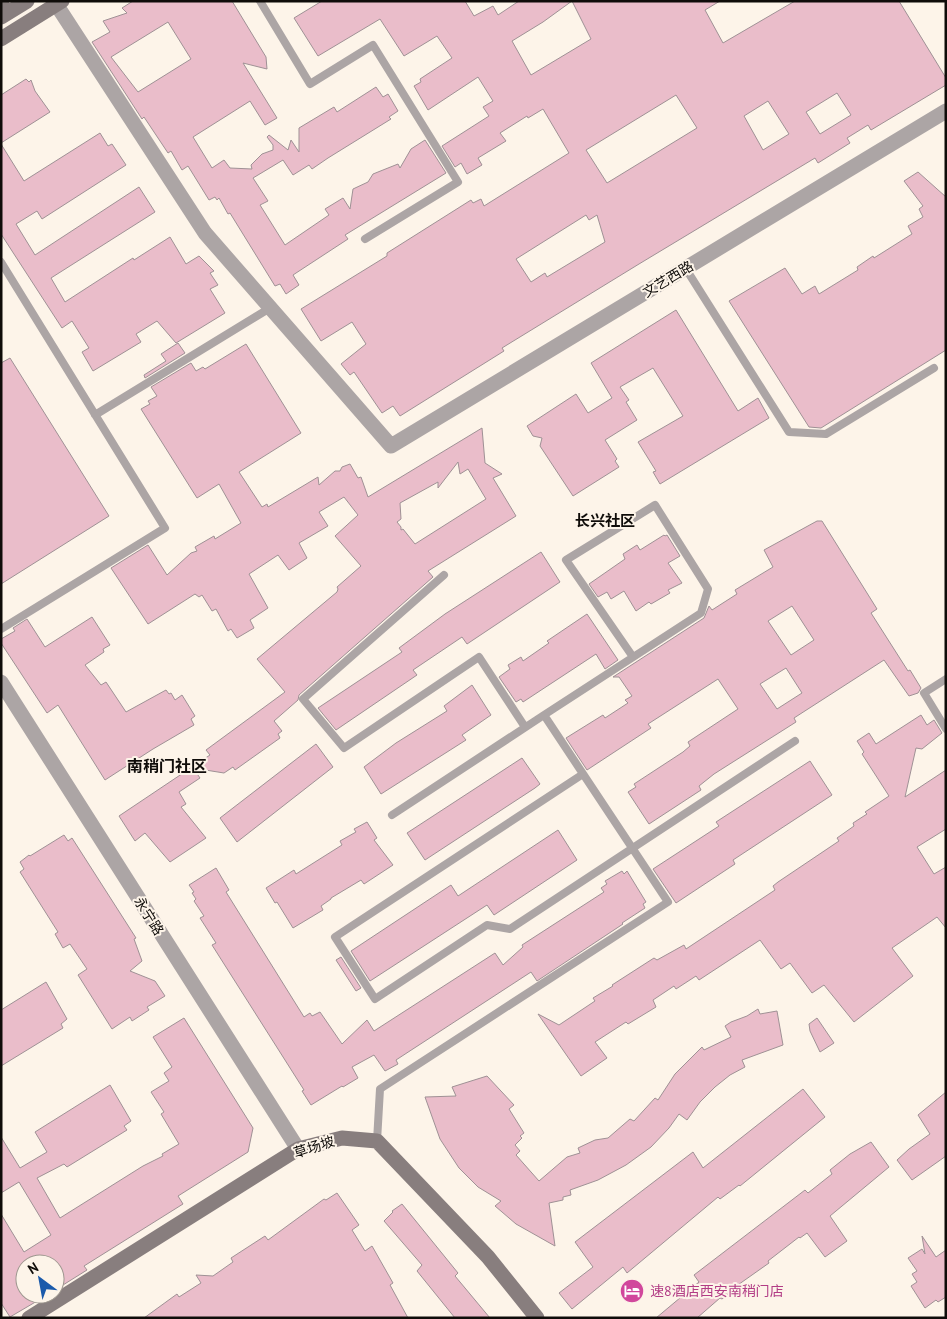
<svg xmlns="http://www.w3.org/2000/svg" width="947" height="1319" viewBox="0 0 947 1319" font-family="'PT Sans','Noto Sans SC',sans-serif">
	<rect width="100%" height="100%" fill="#fdf4e9"/>
	<path fill="#eabdca" stroke="#9f9195" fill-rule="evenodd" d="M133 1H232L266 57 267 69 243 63 277 118 265 125 250 101 193 137 212 168 224 160 230 168 252 169 251 165 262 154 273 150V145L267 137 269 135 288 150 291 140 299 152V128L334 107 337 112 376 87 383 97 388 94 398 111 389 117 391 119 328 158 312 169 309 165 293 175 283 160 253 178 268 201 260 205 285 245 329 215 325 209 343 198 350 209 353 189 368 182 373 174 398 164 400 168 411 149 425 140 446 173 345 235 348 239 293 275 299 285 286 294 280 284 275 286 230 213 228 214 219 198 217 200 215 197 209 200 188 166 182 170 171 151 168 153 144 117 142 119 92 42 110 32 103 21 127 13 122 8ZM168 22 191 59 138 92 111 57Z
		M322 1H465L474 16 493 6 498 15 519 1H720L705 10 723 43 795 1H899L946 78V85L871 130 868 125 847 138 850 143 818 163 815 158 639 264 502 348 504 351 400 416 393 406 382 413 354 372 350 375 341 364 366 344 352 322 321 341 301 309 387 256V253L471 200 473 203 481 199 484 206 569 153 543 109 528 118 527 116 500 133 506 141 478 158 482 165 467 174 461 163 455 167 442 146 489 116 483 107 493 101 478 77 428 110 414 86 421 82 420 79 452 58 437 36 404 56 380 19 318 56 294 18ZM572 1 591 39 531 75 512 41 543 22ZM837 93 851 115 820 134 806 112ZM676 95 697 128 607 183 586 150ZM768 101 789 134 763 150 744 116ZM586 215 589 220 597 215 605 242 547 277 545 273 531 282 516 259Z
		M26 79 29 82 31 80 35 91 50 112 1 143V95Z
		M100 133 108 146 112 144 126 165 42 219 37 211 16 224 35 255 139 187 155 212 51 278 65 302 133 258 134 260 170 237 186 264 199 256 214 271 210 273 218 285 210 289 225 313 176 343 157 321 136 334 141 342 93 371 82 352 89 348 72 321 62 328 1 234V144L24 181Z
		M918 172 946 197V350L821 428 809 427 729 301 785 268 802 294 815 286 819 294 858 270 857 267 873 256 874 258 912 234 908 226 923 217 919 209 923 206 904 181Z
		M676 310 738 411 758 398 769 418 660 484 653 472 656 471 638 442 683 416 653 368 620 387 629 400 626 402 637 420 605 440 617 459 615 461 619 467 573 496 540 446 542 438 533 436 527 426 576 394 588 413 612 398 591 363Z
		M178 343 185 353 145 378 144 375 166 361 161 354Z
		M246 344 301 433 239 472 262 507 267 504 268 507 318 477 319 485 335 471H340L342 467 350 464 358 478 361 477 368 497 482 428 485 463 502 474 493 478 516 516 428 571 433 577 299 695 298 700 274 721 282 731 278 734 280 738 235 770 233 767 224 773 193 768 200 778 179 792 186 804 181 807 206 838 170 862 145 833 135 841 119 816 210 755 206 750 285 692 257 659 337 592 338 589 337 587 361 566 335 536 358 515 344 497 319 512 328 526 299 543 307 558 289 570 278 555 249 574 268 608 250 620 254 628 237 638 231 629 228 631 216 609 212 611 202 595 199 597 195 594 148 624 111 568 148 545 167 575 191 553 197 551 195 547 214 536 215 539 241 523 219 484 197 498 141 409 150 404 148 401 157 396 151 387 191 363 196 371 203 367 205 369ZM458 462 460 474 468 469 486 499 415 544 403 529 401 530V527L397 522 401 519 400 503 438 482V488Z
		M10 358 109 516 1 584V363Z
		M817 521H822L877 609 871 613 908 671 910 670 921 688 918 693 909 696 884 660 794 718 796 722 714 774 699 786 701 790 649 824 628 792 636 787 634 784 683 752 690 746 688 742 738 709 718 679 648 724 651 728 587 770 566 738 603 715 605 718 628 703 625 700 632 696 619 677H613L704 618 709 606 712 610 737 594 735 590 773 567 764 550ZM792 606 814 640 791 655 768 621ZM786 668 802 693 777 709 760 684Z
		M664 535 665 536 667 535 680 556 668 563 682 583 668 590 670 593 651 604 649 602 636 611 624 591 611 599 607 592 598 597 589 584 625 559 623 554 637 545 640 550Z
		M541 552 560 582 467 644 462 637 413 670 417 675 336 730 318 708 402 652 399 648 445 614Z
		M587 614 618 660 605 669 596 654 523 702 521 699 516 702 499 677 510 669 508 665 521 657 523 661 549 643 547 641Z
		M92 617 110 645 103 649 104 652 85 665 101 685 106 682 126 712 166 690 169 694 171 693 175 700 182 695 195 716 191 719 194 725 153 749 105 780 58 705 47 713 1 643V639L15 631 13 628 27 619 45 647Z
		M472 685 491 715 462 735 466 740 381 794 364 767 396 743 447 711 444 706Z
		M921 715 927 725 934 720 942 733 922 749 916 748 905 797 946 770V829L917 847 934 874 946 867V928L937 917 892 948 913 976 854 1022 824 985 812 993 790 963 781 969 760 940 699 980 696 976 676 989 674 986 653 1000 656 1007 628 1024 626 1022 595 1042 607 1058 581 1076 538 1014 559 1025 595 1001 593 998 613 986 612 985 654 958 657 960 684 945 686 949 775 890 773 886 778 882 839 841 837 838 854 826 853 823 867 814 865 812 889 796 862 754 864 752 857 741 869 733 876 744Z
		M316 744 333 767 237 842 220 818Z
		M522 758 540 784 535 788 425 860 407 833Z
		M810 761 832 795 733 860 735 864 676 903 653 869 719 826 716 822Z
		M367 822 377 838 374 840 393 865 364 884 361 880 331 898V899L321 906 323 910 293 928 277 902 275 903 266 888 294 870 296 874 342 845 340 841 356 832 354 829Z
		M558 830 577 860 494 915 487 905 370 981 351 951 451 885 458 896Z
		M64 835 68 841 72 838 136 938 134 939 142 961 130 971 155 981 165 996 147 1007 149 1010 132 1021 130 1017 112 1029 78 975 87 969 70 944 63 948 55 934 58 932 20 872 24 869 20 862 29 855 30 856Z
		M216 868 229 890 226 892 304 1017 310 1013 312 1016 320 1012 342 1044 367 1020 374 1031 495 953 503 965 523 947 522 945 604 892 601 888 607 884 605 881 622 871 624 874 627 871 646 902 643 904 645 908 622 923 623 924 537 981 531 972 396 1060 398 1064 385 1071 374 1055 352 1067 358 1078 343 1087 342 1086 311 1105 302 1091 304 1090 212 945 216 943 200 918 204 916 194 901 196 899 192 893 194 892 189 885Z
		M341 957 361 988 356 991 336 960Z
		M46 982 67 1019 61 1024 63 1028 1 1066V1010Z
		M758 1009 760 1014 777 1011 783 1045 742 1060 745 1067 730 1075 715 1087 700 1102 687 1120 679 1114 669 1128 651 1147 626 1165 598 1180 570 1190 571 1195 563 1197V1200L549 1203 555 1246 516 1224 495 1206 501 1201 478 1187 459 1168 440 1139 425 1097 456 1096 452 1087 487 1076 514 1105 509 1109 524 1133 520 1136 522 1138 515 1145 520 1151 516 1155 539 1181 567 1157 580 1153 578 1148 595 1140 608 1138 630 1119 634 1121 655 1098 658 1100 675 1074 702 1047 704 1050 731 1037 725 1026 731 1022 747 1016Z
		M184 1018 253 1128 248 1152 178 1196 183 1204 84 1266 87 1270 55 1290V1264H25V1294H49L10 1317 1 1303V1214L24 1252 51 1235 19 1182 1 1193V1137L20 1168 47 1152 35 1132 110 1085 131 1121 124 1126 127 1130 67 1167 64 1164 37 1178 60 1218 143 1166 163 1156 162 1154 179 1144 161 1114 164 1112 151 1092 169 1081 164 1073 172 1067 153 1037Z
		M817 1018 834 1043 820 1052 810 1031 809 1024Z
		M803 1089 825 1117 740 1186 739 1185 720 1199 718 1197 627 1273 623 1267 572 1309 559 1293 593 1267 575 1242 693 1152 703 1168Z
		M946 1092V1156L912 1180 897 1160 909 1149 930 1134 918 1115Z
		M871 1142 889 1167 830 1216 847 1241 825 1257 807 1233 800 1238 799 1237 768 1261 769 1263 735 1287 736 1288 722 1299 720 1298 697 1318H656L699 1282 694 1275 805 1190 808 1193 832 1174 830 1170 850 1154Z
		M337 1193 359 1225 352 1230 365 1251 372 1246 393 1283 390 1285 408 1318H144L177 1294 179 1297 201 1283 196 1275 213 1276 233 1262 231 1258 265 1236 268 1240 324 1199 326 1200Z
		M402 1204 458 1273 455 1276 490 1318H455L417 1271 422 1265 384 1221 393 1212 392 1211Z
		M922 1236 936 1257 946 1250V1297L938 1302 936 1300 925 1308 911 1286 917 1282 912 1274 917 1271 908 1258 922 1249 925 1254Z"/>
	<g fill="none" stroke-linecap="round" stroke-linejoin="round">
		<path stroke="#aca5a5" stroke-width="8" d="M260 1 310 84 373 45 458 182 365 239
			M1 262 165 528 1 629
			M686 269 789 432 826 434 934 368
			M95 415 270 308
			M444 575 303 699 344 748 479 657 525 727
			M946 679 924 693 946 729
			M544 715 701 613 708 589 655 505 566 560 633 657
			M583 774 335 937 375 999 487 925 510 929 795 741
			M377 1141 380 1089 668 902 544 715 392 815"/>
		<path stroke="#aca5a5" stroke-width="15" d="M54 1 205 233 391 446 946 111
			M1 682 298 1149"/>
		<path stroke="#887e7e" stroke-width="15" d="M1 2 2 1
			M1 17 27 1
			M1 39 62 1
			M29 1318 298 1149 342 1138 377 1141 488 1257 537 1318"/>
	</g>
	<defs>
		<g id="hotel-disc" transform="scale(1.25)"><circle r="9.5" fill="#d1479c" stroke="#fdf4e9"/><path d="M-6-4.5h1.5V1H6V5H4.5V3h-9V5H-6ZM-4 0a1.8 1.8 0 1 1 3.6 0ZM.5 0V-2.5h3Q6-2.5 6 0Z" fill="#fff"/></g>
	</defs>
	<g fill-rule="evenodd">
		<use href="#hotel-disc" x="632" y="1291"/>
	</g>
	<g text-anchor="middle" stroke-width="4" stroke-linejoin="round" paint-order="stroke">
		<g font-size="14" fill="#0f0c09" stroke="#fdf4e9">
			<text transform="translate(668 279) rotate(-31)" y="5">文艺西路</text>
			<text transform="translate(149 916) rotate(58)" y="5">永宁路</text>
			<text transform="translate(314 1147) rotate(-18)" y="5">草场坡</text>
		</g>
		<g font-size="14" fill="#b23c85" stroke="#fdf4e9" text-anchor="start">
			<text x="650" y="1296">速8酒店西安南稍门店</text>
		</g>
		<g font-size="15" font-weight="bold" fill="#0f0c09" stroke="#fdf4e9">
			<text x="605" y="526">长兴社区</text>
		</g>
		<g font-size="16" font-weight="bold" fill="#0f0c09" stroke="#fdf4e9">
			<text x="167" y="772">南稍门社区</text>
		</g>
	</g>
	<rect width="947" height="1319" fill="none" stroke="#0f0c09" stroke-width="5"/>
	<g transform="translate(40 1279) rotate(328)"><circle r="24" fill="#fdf4e9" stroke="#9e978f"/>
	<path d="M0-4L9 19L0 12L-9 19Z" fill="#1b5aab"/>
	<text y="-8" font-size="14" font-weight="bold" text-anchor="middle" fill="#0f0c09">N</text>
	</g>
</svg>
